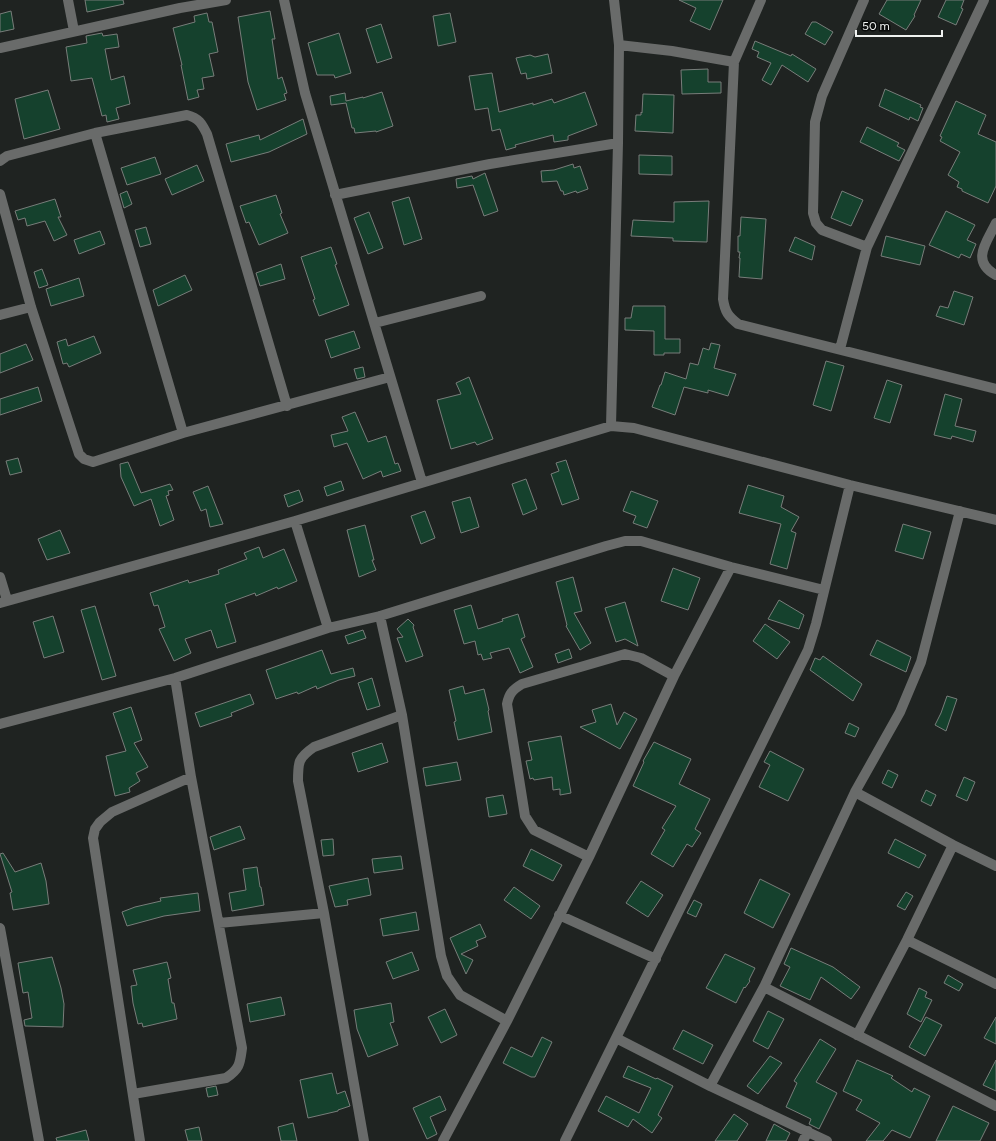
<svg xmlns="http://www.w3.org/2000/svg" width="996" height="1141" viewBox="0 0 996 1141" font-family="Figtree,sans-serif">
	<rect width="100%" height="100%" fill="#1f2321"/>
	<path fill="#15412d" stroke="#787d7a" d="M85 0H123L124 4 87 12Z
		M679 0H723L710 30 690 21 696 8Z
		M887 0H921L914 15 915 16 906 30 879 14Z
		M946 0H964L961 8 963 9 956 25 938 17Z
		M11 11 14 29 0 32V14Z
		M270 11 275 39H272L278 79 282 77 287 93 284 94 286 100 257 110 248 82 238 17Z
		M207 13 209 22H212L218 52 209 54 214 76 202 78 204 89 197 90 199 97 188 100 181 65H182L173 28 195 22 194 16Z
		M450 13 456 42 438 46 433 16Z
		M812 22H816L833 32 825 45 805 34Z
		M381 24 392 58 377 63 366 29Z
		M102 33 103 36 117 34 119 47 105 49 111 80 124 76 130 104 116 108 119 119 107 122 106 115 102 116 92 78 71 81 66 47 87 43 86 36Z
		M339 33 351 73 335 78 334 75H317L308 43Z
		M755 41 791 56 792 54 816 69 808 82 782 65 771 85 762 80 771 63 757 57 759 52 752 49Z
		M548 54 552 73 527 79 526 73 521 74 516 58 530 55 535 57Z
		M708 69V82H721V93L682 94 681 70Z
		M492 73 499 112 533 103V105L552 99 554 103 585 92 597 125 568 136V140L554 142 553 135 515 145 516 147 506 150 500 129 492 131 488 108 475 110 469 76Z
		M885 89 921 105 920 107 923 108 918 121 910 117 909 120 879 106Z
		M48 90 60 129 24 139 15 99Z
		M382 92 393 126 376 132V131L355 133 354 128H352L346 103 331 105 330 96 345 93 346 101 363 97V98Z
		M643 94 674 95 673 133 635 131 636 115H641V112L642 113Z
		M956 101 986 115 978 134 996 142V186L988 203 962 191V189L957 187 959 182 948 175 960 152 940 141 942 137 940 136Z
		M303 119 307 134 269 152 231 162 226 144 259 135 260 140Z
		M867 127 899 143 897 146 905 150 899 161 860 142Z
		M639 155 672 156V175L639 174Z
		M155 157 161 174 127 185 121 168Z
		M573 164 574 168 580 166 588 189 577 193 576 191 564 195 563 191H561L557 181 542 182 541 171 554 170Z
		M197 165 204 181 172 195 165 179Z
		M485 173 498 211 484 216 473 185 457 188 456 179 472 176 473 179Z
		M127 191 132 204 124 208 120 194Z
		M842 191 863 200 851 226 831 218Z
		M276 195 282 213 280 214 288 233 259 245 249 222 246 223 240 206Z
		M409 197 422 239 404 245 392 202Z
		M55 199 61 217H58L67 235 54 241 45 221 27 226 25 218 18 220 15 211Z
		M709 201 707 242 673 241V238L631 236 633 220 674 222V202Z
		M946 211 975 225 967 240 976 244 970 258 961 254 959 258 929 245Z
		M369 212 383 248 368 254 354 218Z
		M741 217 766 219 762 279 739 277 740 258H739L740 252H738V236H740Z
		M146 227 151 244 140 247 135 230Z
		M100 231 105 244 79 254 74 240Z
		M886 236 925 246 920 265 881 256Z
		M795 237 815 246 812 260 789 251Z
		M331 247 337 264 335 265 349 305 319 316 313 300 315 299 301 257Z
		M281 264 285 279 260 286 256 273Z
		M42 269 48 285 39 288 34 272Z
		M185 275 192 290 158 306 153 290Z
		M79 278 84 296 51 306 46 289Z
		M954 291 973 297 964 325 936 316 940 306 948 308Z
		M633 306H665V339H680V353H664V355H654V331L625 330V318H631Z
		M354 331 360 348 331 358 325 340Z
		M94 336 101 353 69 367 67 363 63 364 57 342 66 339 68 346Z
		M711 343 720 345 714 368 736 374 728 396 708 390V393L684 387 675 415 652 407 660 385H661L665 372 686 379 690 363 698 365 703 348 709 350Z
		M26 344 33 360 0 373V354Z
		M826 361 844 366 831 411 813 405Z
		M363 367 365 377 357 379 354 369Z
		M469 377 493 439 477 445 475 442 451 449 437 400 461 394 456 383Z
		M887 380 902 385 890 423 874 418Z
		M38 387 42 401 0 415V399Z
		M945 394 962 399 955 426 976 431 973 442 952 436 951 439 934 435Z
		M355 412 368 442 386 436 395 464 398 463 401 471 383 477 381 471 363 479 347 443 334 447 331 435 348 431 342 417Z
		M18 458 22 472 10 475 6 461Z
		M566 460 579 499 562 505 551 474 559 471 556 463Z
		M128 462 141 493 170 484 173 490 168 491 169 495 166 496 174 520 160 526 151 499 134 506 121 477 120 464Z
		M526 479 537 509 523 515 512 484Z
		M341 481 344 490 327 496 324 487Z
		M748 485 784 496 781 507 799 517 791 531 796 533 787 569 770 564 781 524 739 513Z
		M208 486 223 524 210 527 206 509 201 511 193 492Z
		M299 490 303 501 288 507 284 495Z
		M631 491 658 501 647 528 633 523 636 516 623 511Z
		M470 497 479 527 461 533 452 502Z
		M425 511 435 538 421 544 411 516Z
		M903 524 931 532 923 559 895 551Z
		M365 525 374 560H372L376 570 359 577 347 530Z
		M60 530 70 553 47 560 38 539Z
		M259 547 263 558 284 549 297 581 278 589 277 587 256 596 255 593 225 604 236 642 217 648 211 630 185 639 191 653 174 661 159 629 165 627 158 605 154 606 150 593 188 580 189 583 219 574 218 570 247 559 244 553Z
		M673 568 700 578 688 610 661 601Z
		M573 577 582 611 574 613 591 643 580 650 566 626 567 625 556 582Z
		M779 600 804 615 799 629 768 619Z
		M625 602 638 646 625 639 616 642 605 608Z
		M471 605 478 629 503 621 502 619 518 614 525 637 521 639 533 667 520 673 509 648 490 653 492 658 483 660 481 654 478 655 475 641 464 644 454 610Z
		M95 606 116 676 102 680 81 610Z
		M53 616 64 652 44 658 33 622Z
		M408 619 414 625 413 627 423 656 406 662 397 638 403 637 397 629Z
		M765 624 790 642 777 659 753 641Z
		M363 630 366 638 348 644 345 636Z
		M877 640 911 657 906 672 870 655Z
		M569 649 572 658 558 663 555 654Z
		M322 650 331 674 353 668 355 676 339 680 317 689 316 686 298 694 297 692 276 699 266 670Z
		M823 656 862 684 853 701 810 670 815 658 820 660Z
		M372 678 380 706 367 710 358 683Z
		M463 686 465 694 484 689 489 710 488 711 492 732 458 740 454 722 456 721 449 690Z
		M250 694 254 704 231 713 232 716 200 727 195 713Z
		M947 696 957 699 946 731 935 725 941 713Z
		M611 704 617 725 624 712 637 719 620 749 580 727 596 722 592 710Z
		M131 707 142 740 134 743 148 767 136 773 140 781 129 788 130 792 115 796 106 756 126 751 113 713Z
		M849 723 859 728 855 737 845 733Z
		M561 736 571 793 560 795V789L553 790 552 777 534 780 533 778 530 779 526 761 532 760 528 742Z
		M654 742 691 759 679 784 710 799 695 829 701 833 692 847 687 844 673 867 651 854 665 830 662 828 676 806 633 786 644 762 643 761Z
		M382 743 388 762 358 772 352 753Z
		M770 751 804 769 788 801 759 787 770 765 764 762Z
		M457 762 461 780 426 786 423 768Z
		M888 770 898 775 892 788 882 783Z
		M964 777 975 782 967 801 956 796Z
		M926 790 936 795 931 806 921 801Z
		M503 795 507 814 489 817 486 798Z
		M240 826 245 839 214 850 210 837Z
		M333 839 334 855 323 856 321 840Z
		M895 839 926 855 919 868 888 853Z
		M531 849 562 865 553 881 523 866Z
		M3 853 15 872 41 863 46 881 49 904 13 910 10 893 12 892 0 854Z
		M401 856 403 869 374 873 372 859Z
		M257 867 260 887H261L264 905 232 911 229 893 246 890 243 869Z
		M368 878 371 895 347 900 348 905 335 907 329 886Z
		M760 879 790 894 773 928 744 913Z
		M641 881 663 895 648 917 626 903Z
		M514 887 540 906 531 919 504 900Z
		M906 892 913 896 905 910 897 906Z
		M198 893 200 911 164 916 127 926 122 912 135 907 161 901 160 898Z
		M694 900 702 904 696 917 687 913Z
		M416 912 419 930 383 936 380 919Z
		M480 924 486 937 476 941 478 946 461 954 473 960 466 974 450 938Z
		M791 948 833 967 860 987 851 999 821 977 810 1000 780 986 790 967 784 964Z
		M412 952 419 970 393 979 386 962Z
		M725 954 755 968 749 980 750 981 745 988 744 987 736 1003 706 988Z
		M52 957 61 988 64 1004 63 1027 25 1026 24 1020 32 1018 28 992 23 993 18 963Z
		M167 962 171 978 168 979 172 1003H174L177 1019 143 1027 142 1023 138 1024 133 1003 131 986 137 985 133 970Z
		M948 975 963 984 959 991 944 983Z
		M919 988 927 992 925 997 932 1000 921 1022 907 1014Z
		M281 997 285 1015 250 1022 247 1004Z
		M391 1003 394 1022 390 1023 398 1045 368 1057 357 1029 354 1010Z
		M445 1009 457 1035 441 1043 428 1017Z
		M768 1011 784 1019 768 1049 753 1041Z
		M926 1017 942 1025 925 1056 909 1047Z
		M996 1017V1044L984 1038Z
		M683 1030 713 1045 703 1064 673 1049Z
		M542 1037 552 1042 535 1077H531L503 1063 511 1047 532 1057Z
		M820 1039 836 1049 816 1082 837 1093 819 1129 809 1124 811 1119 786 1107 797 1083 794 1081Z
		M770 1056 782 1063 758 1094 747 1086Z
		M857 1060 893 1076 891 1078 912 1092 914 1088 930 1096 910 1138 892 1130 883 1141H866L880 1123 856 1110 862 1100 843 1091Z
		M996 1060V1091L983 1085Z
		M628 1066 656 1079 657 1078 673 1086 658 1115 662 1118 652 1133 633 1119 628 1127 598 1111 606 1096 639 1113 651 1088 623 1077Z
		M332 1073 337 1094 345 1091 350 1106 338 1110V1111L308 1118 300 1080Z
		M216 1086 218 1095 208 1097 206 1088Z
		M440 1096 446 1110 430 1117 437 1134 427 1139 413 1108Z
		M953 1106 989 1123 980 1141H936Z
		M734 1114 748 1124 737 1141H715Z
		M293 1123 297 1141H281L278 1127Z
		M774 1124 790 1133 786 1141H766Z
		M199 1127 202 1141H188L185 1130Z
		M86 1130 89 1141H57L56 1138Z"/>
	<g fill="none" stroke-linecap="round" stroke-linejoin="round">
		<path stroke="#696b6a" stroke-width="10" d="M68 0 74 31
			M284 0 305 93 422 482
			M761 0 734 62 723 299C725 312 728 316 738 324L996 389
			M864 0 822 96 815 122 813 213 816 223 822 230 867 247
			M619 45 672 51 734 62
			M0 48 180 8 226 0
			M95 133 183 433
			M0 161 7 156 95 133 187 115C199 118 202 124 207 134L287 406
			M0 194 31 307 79 454 84 459 93 462 183 433 390 377
			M335 195 490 164 618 143
			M996 223C987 242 970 261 996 275
			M0 315 31 307
			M375 323 481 296
			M840 349 867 247 984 0
			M611 426 618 143 619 45 614 0
			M295 521 328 628
			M0 577 7 600
			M0 603 295 521 611 426 634 428 850 485 996 520
			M380 616 402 715 441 956 447 976 460 995 507 1021
			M0 724 175 678 328 628 380 616 606 546 625 541H641L731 567 824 590
			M855 792 953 845 996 866
			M589 857 534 830 525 816 507 704C509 694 512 690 522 684L625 654 641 658 674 676
			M559 915 656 959
			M219 923 324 913
			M0 928 39 1141
			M907 940 996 984
			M764 987 996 1106
			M857 1035 907 940 953 845
			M616 1038 710 1086 827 1141
			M710 1086 764 987 855 792 900 712 921 662 960 511
			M133 1094 226 1078C240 1069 240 1063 242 1048L191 777 175 678
			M140 1141 93 838 95 829 100 822 112 812 191 777
			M364 1141 324 913 298 781C298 762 298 758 314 747L402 715
			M443 1141 507 1021 589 857 674 676 731 567
			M565 1141 808 650 816 624 850 485
			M803 1141 808 1131"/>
	</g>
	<path d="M856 30v6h86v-6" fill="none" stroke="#eff2f0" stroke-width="2"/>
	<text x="862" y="30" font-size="12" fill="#eff2f0" stroke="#0a0c0b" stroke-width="3" paint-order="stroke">50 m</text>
</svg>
